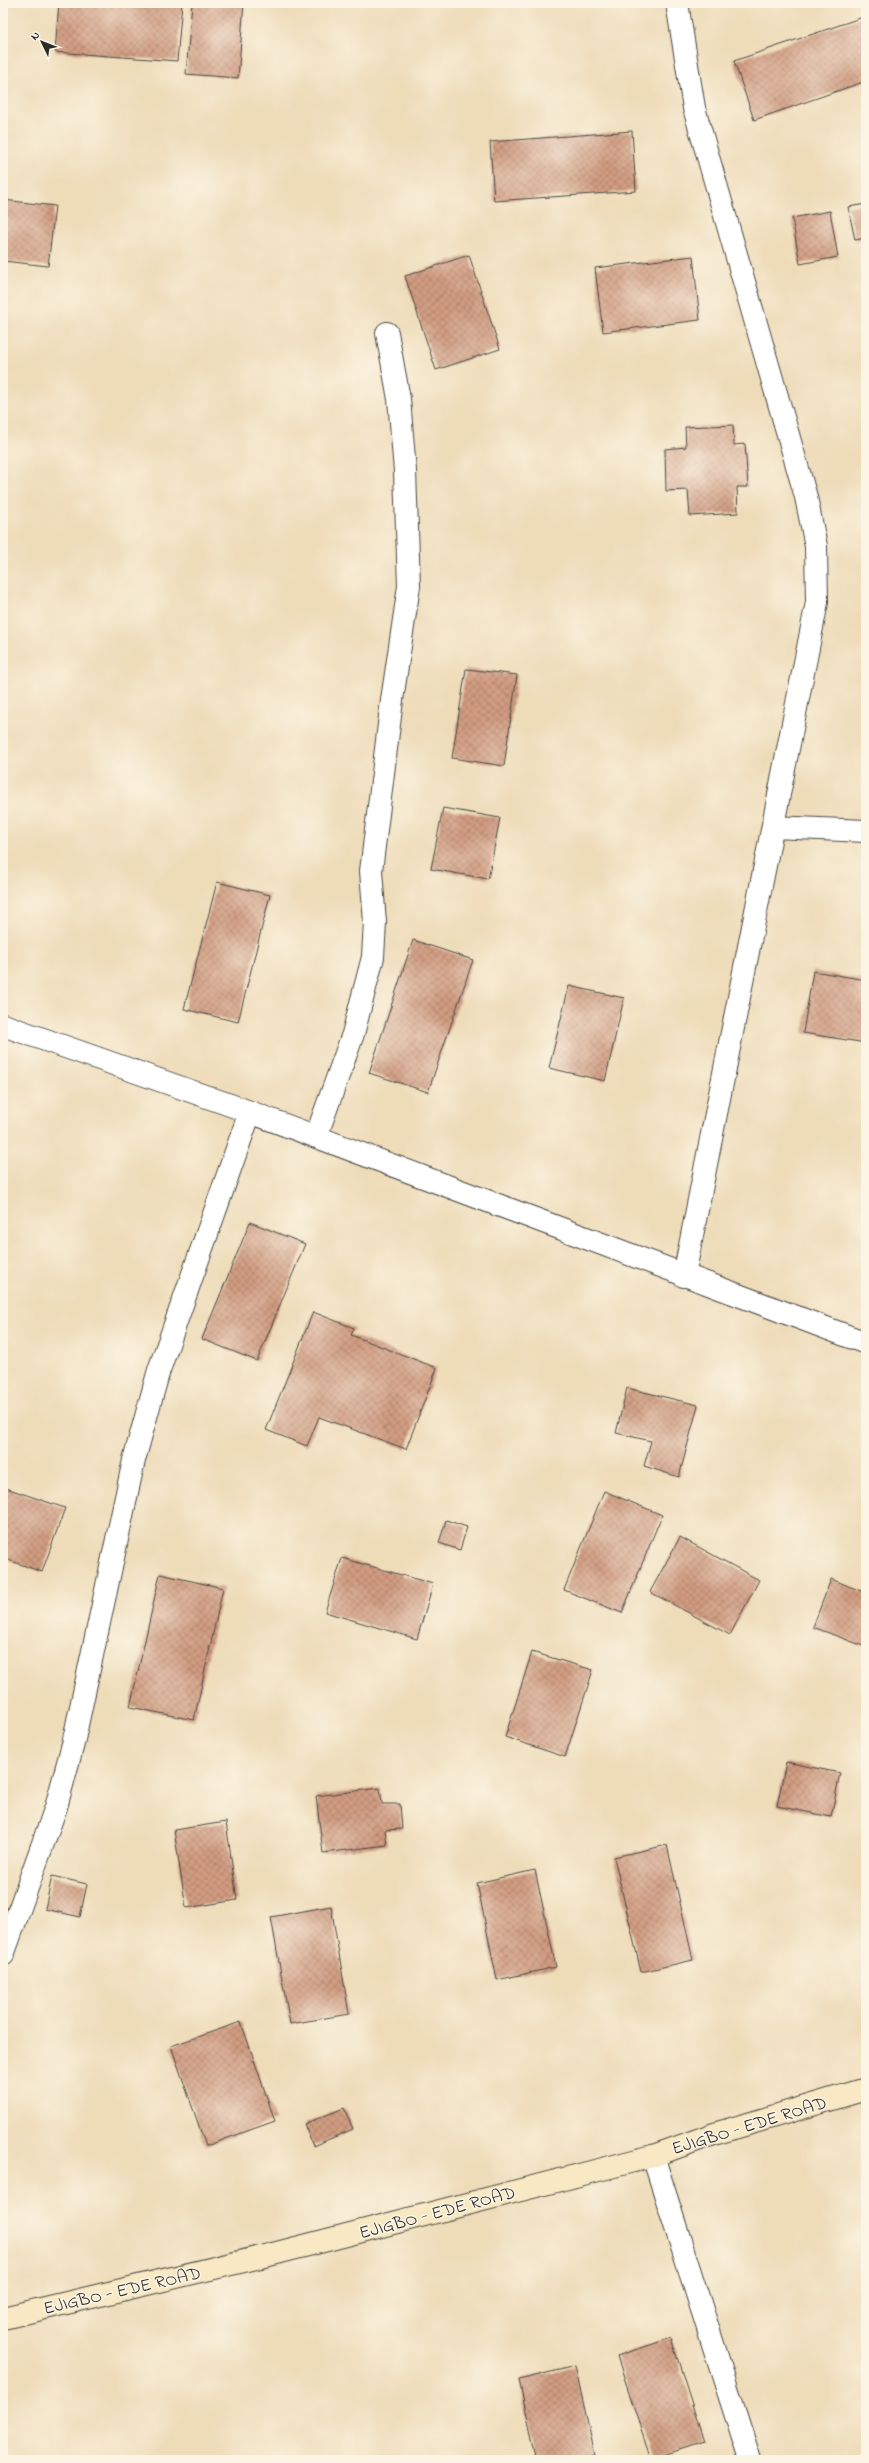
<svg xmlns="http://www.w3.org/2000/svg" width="869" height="2463" viewBox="0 0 869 2463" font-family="'Indie Flower',sans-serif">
	<defs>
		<pattern id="building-cross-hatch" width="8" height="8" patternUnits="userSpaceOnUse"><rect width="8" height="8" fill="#d19c81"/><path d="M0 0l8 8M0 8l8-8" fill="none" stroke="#aa7f6a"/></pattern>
	</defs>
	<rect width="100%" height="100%" fill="#fcf5e5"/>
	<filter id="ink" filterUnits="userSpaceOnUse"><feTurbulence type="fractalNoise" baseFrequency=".025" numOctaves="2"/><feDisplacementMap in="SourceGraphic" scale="8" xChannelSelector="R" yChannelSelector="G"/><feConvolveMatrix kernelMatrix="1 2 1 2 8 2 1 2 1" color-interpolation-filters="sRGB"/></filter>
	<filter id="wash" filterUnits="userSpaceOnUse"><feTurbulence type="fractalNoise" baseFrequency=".012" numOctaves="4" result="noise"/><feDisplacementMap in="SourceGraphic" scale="16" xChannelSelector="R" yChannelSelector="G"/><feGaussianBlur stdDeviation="0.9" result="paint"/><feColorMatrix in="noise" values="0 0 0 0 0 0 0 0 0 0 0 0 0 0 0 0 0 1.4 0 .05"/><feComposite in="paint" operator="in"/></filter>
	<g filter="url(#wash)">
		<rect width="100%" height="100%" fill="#eedcb9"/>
		<g id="blocks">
			<path fill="url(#building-cross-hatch)" d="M59 3H182L177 61 55 52Z
				M192 3H244L238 78 186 74Z
				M866 16V81L754 120 734 61Z
				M632 131 636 191 494 201 490 142Z
				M3 200 55 206 48 266 3 261Z
				M866 204V238L855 240 848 207Z
				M830 211 838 257 800 264 792 218Z
				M469 255 500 349 436 370 405 276Z
				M693 256 700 320 603 332 595 268Z
				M733 425 734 445 745 444 748 487H737L738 513 690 516 688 490 666 491 665 449 686 447 685 427Z
				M466 669 517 675 504 766 452 758Z
				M443 808 500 818 488 879 431 869Z
				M217 882 270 895 238 1022 184 1009Z
				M413 940 473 960 428 1092 369 1073Z
				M813 971 866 980V1043L803 1033Z
				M569 986 624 998 605 1081 549 1068Z
				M250 1222 305 1244 257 1361 202 1339Z
				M313 1312 354 1328 351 1335 437 1368 406 1449 319 1417 307 1446 266 1430Z
				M627 1388 698 1405 679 1477 644 1466 651 1441 616 1433Z
				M3 1487 65 1508 42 1572 3 1558Z
				M604 1491 662 1515 622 1613 564 1590Z
				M446 1520 467 1527 460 1550 439 1543Z
				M680 1537 759 1580 730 1635 650 1592Z
				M342 1558 433 1584 417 1639 325 1612Z
				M160 1574 223 1588 194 1720 130 1707Z
				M831 1579 866 1593V1647L813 1627Z
				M532 1652 593 1670 565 1757 505 1737Z
				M786 1762 840 1773 831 1817 777 1806Z
				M380 1788 382 1804H400L402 1829 385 1830 387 1845 323 1853 316 1796Z
				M226 1822 237 1900 186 1908 174 1830Z
				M667 1845 693 1960 641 1972 614 1857Z
				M535 1870 556 1967 497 1980 477 1883Z
				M52 1876 87 1884 80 1917 45 1909Z
				M331 1906 349 2014 290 2024 271 1917Z
				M241 2022 275 2121 206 2146 171 2046Z
				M344 2108 353 2129 313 2146 304 2124Z
				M671 2338 704 2442 651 2459 617 2356Z
				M575 2366 595 2455 573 2460H537L519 2380Z"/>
		</g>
	</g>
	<g filter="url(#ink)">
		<use href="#blocks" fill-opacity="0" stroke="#484640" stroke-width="1"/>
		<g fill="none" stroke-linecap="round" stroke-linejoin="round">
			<g stroke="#484640" stroke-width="24">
				<path id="minor" d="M677 3 694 108 806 497 816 546 817 602 684 1276
					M773 827 866 831
					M3 1025 250 1112 866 1343
					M316 1137 353 1034 373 957 375 922 371 871 392 700 409 586 405 471 399 399 387 333
					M3 1955 56 1807 73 1744 134 1460 159 1370 250 1112
					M653 2156 750 2460"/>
			</g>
			<g stroke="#484640" stroke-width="24">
				<path id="secondary" d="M3 2318 265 2256 653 2156 714 2134 866 2089"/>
			</g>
			<use href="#minor" stroke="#fff" stroke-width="22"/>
			<use href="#secondary" stroke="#f8e8c3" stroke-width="22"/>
		</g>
	</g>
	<g text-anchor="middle" stroke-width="3" stroke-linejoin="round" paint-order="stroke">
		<g font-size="18" fill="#2b2b2b" stroke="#fcf5e5">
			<text transform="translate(749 2125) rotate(-17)" y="6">EJIGBO - EDE ROAD</text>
			<text transform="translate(437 2212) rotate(-15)" y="6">EJIGBO - EDE ROAD</text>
			<text transform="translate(122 2290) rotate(-13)" y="6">EJIGBO - EDE ROAD</text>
		</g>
	</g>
	<rect width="869" height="2463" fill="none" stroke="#fcf5e5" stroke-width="16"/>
	<g transform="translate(42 42) rotate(313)" stroke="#fcf5e5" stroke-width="3" paint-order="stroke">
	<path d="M0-3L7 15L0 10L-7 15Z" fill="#2b2b2b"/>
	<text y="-6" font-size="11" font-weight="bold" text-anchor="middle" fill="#2b2b2b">N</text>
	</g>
</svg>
